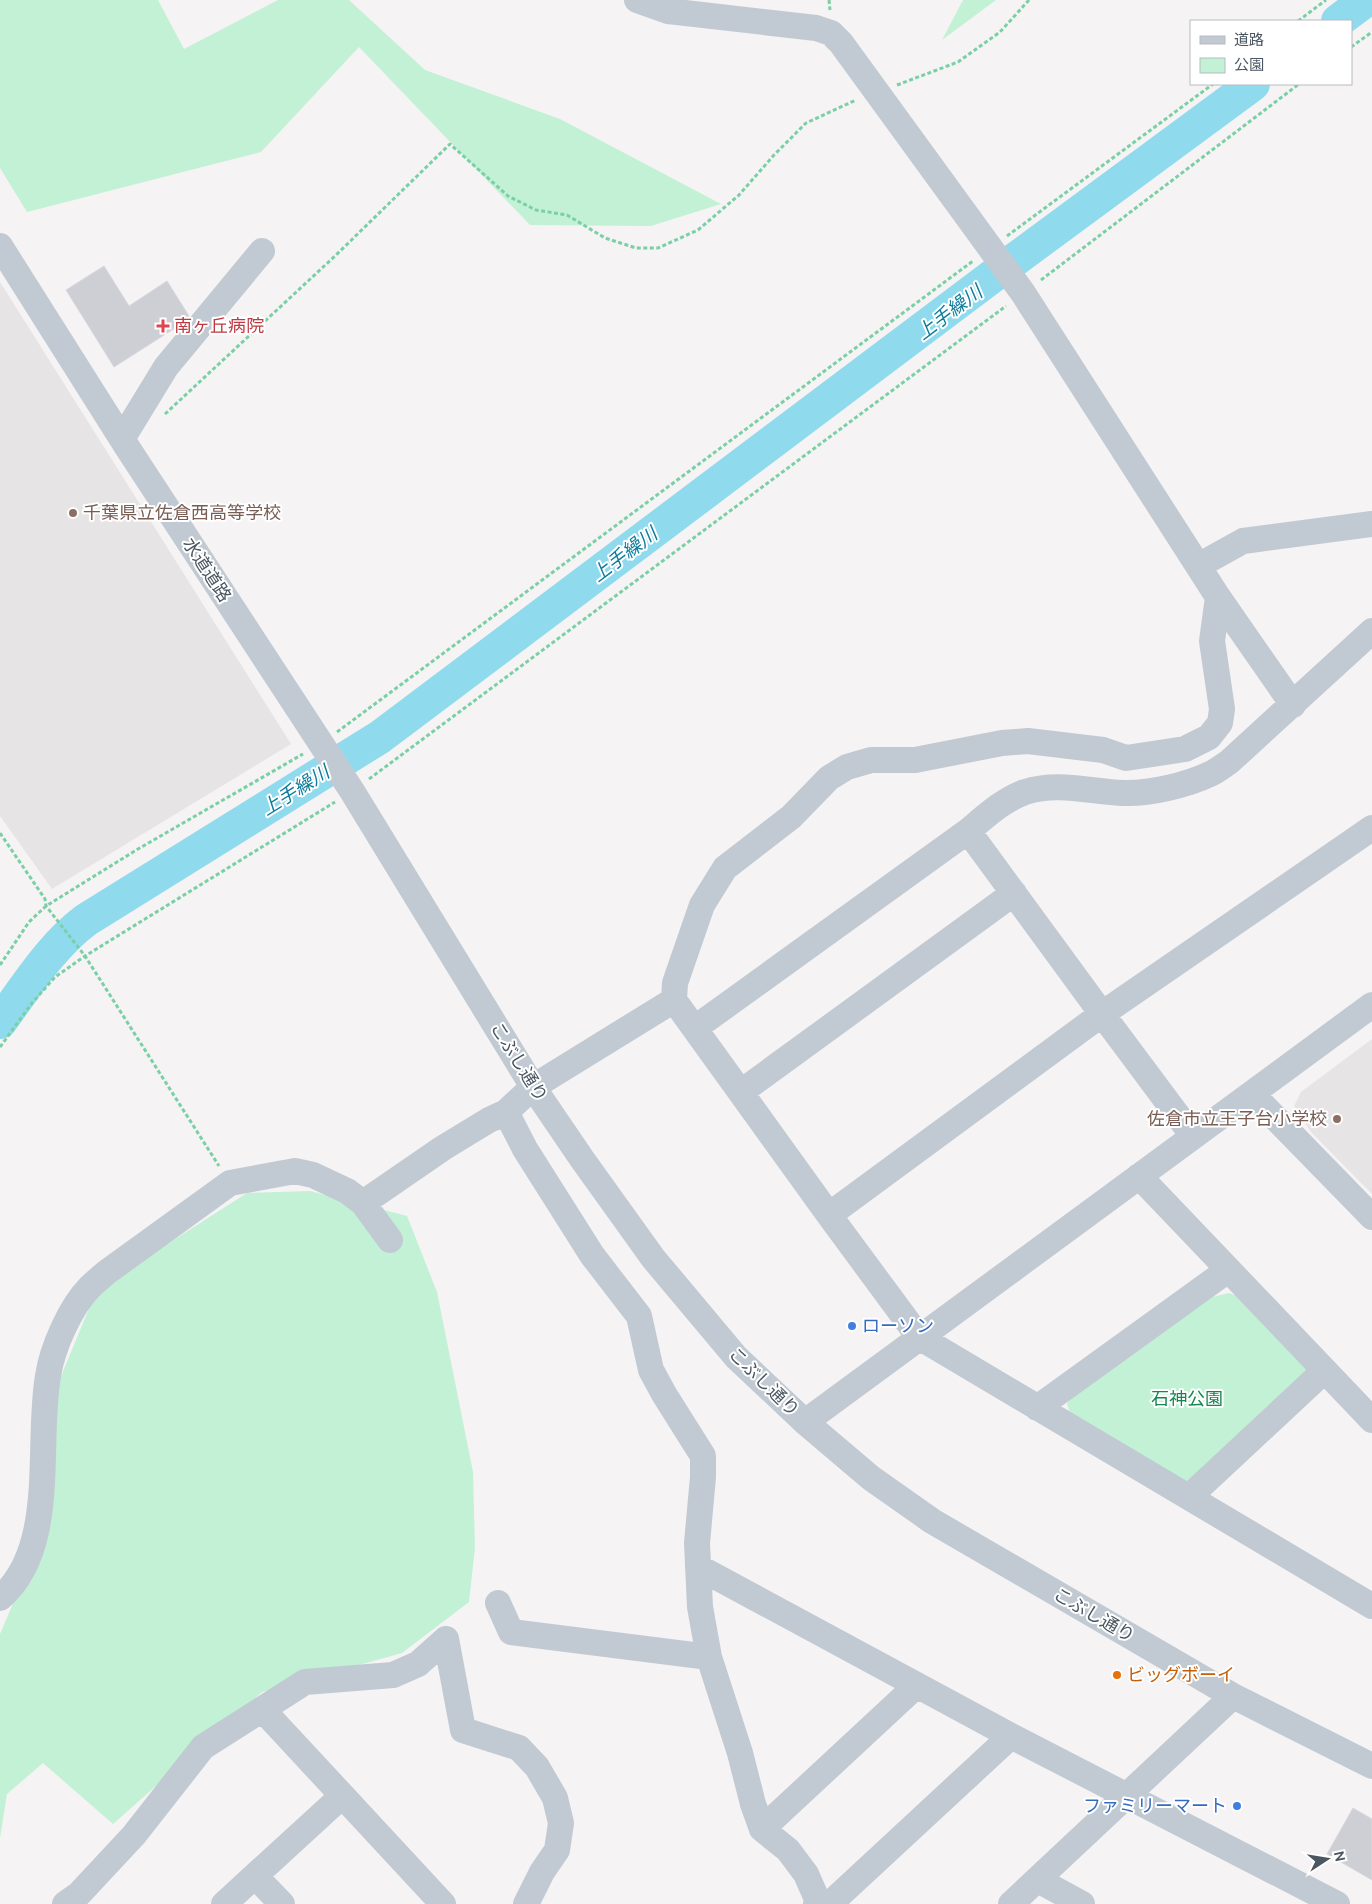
<svg xmlns="http://www.w3.org/2000/svg" width="1372" height="1904" viewBox="0 0 1372 1904" font-family="Ubuntu,'Noto Sans JP',sans-serif">
	<rect width="100%" height="100%" fill="#f5f3f3"/>
	<path fill="#e6e4e5" d="M0 282 291 744 52 889 0 816Z
		M1372 1039V1194L1311 1132 1294 1106 1301 1092Z"/>
	<path fill="#c3f1d5" d="M0 0H158L184 49 278 0H349L425 70 560 119 721 204 651 226 530 225 359 47 261 152 27 212 0 168Z
		M963 0H996L942 40Z
		M310 1191 407 1216 437 1292 473 1472 475 1548 469 1602 402 1653 262 1692 113 1824 43 1763 7 1794 0 1838V1634L46 1526 57 1386 97 1289 247 1193Z
		M1229 1293 1240 1297 1308 1365V1377L1191 1485 1070 1413 1067 1404 1072 1396 1212 1297Z"/>
	<g fill="none" stroke-linecap="round" stroke-linejoin="round">
		<path stroke="#90daee" stroke-width="34" d="M1338 21 1366 0
			M0 1022C26 987 51 946 86 920L380 737 994 275 1253 84"/>
	</g>
	<path fill="#cdcfd5" stroke="#d7d9de" d="M104 266 129 306 167 281 189 316 183 323 114 367 66 290Z
		M1353 1808 1372 1819V1880L1327 1854Z"/>
	<g fill="none" stroke-linecap="round" stroke-linejoin="round">
		<path stroke="#7ad0a6" stroke-width="3" stroke-dasharray="4 2.5" stroke-linecap="butt" d="M829 0 830 10
			M1298 21 1326 0
			M1351 47 1372 32
			M897 85 958 62 1000 32 1029 0
			M1007 236 1213 84
			M1041 280 1299 84
			M165 414 335 256 450 144 508 196 536 210 567 215 605 238 636 248H658L698 230 739 195 774 155 806 123 856 100
			M337 732 973 261
			M369 779 1006 306
			M0 833 45 899 46 906 85 956 219 1166
			M0 965 29 922 46 906 138 849 303 754
			M0 1047 32 1003 55 977 85 956 335 802"/>
		<path stroke="#c1cad2" stroke-width="26" d="M637 0 668 11 816 28 831 33 841 43 1023 293 1218 597 1293 705
			M0 246 127 447 352 791 533 1087 582 1159 653 1258 736 1357 805 1422 871 1478 932 1521 1233 1696 1372 1766
			M122 439 166 367 262 251
			M1198 566 1243 541 1372 524
			M968 831 1102 1014 1193 1136
			M674 1000 829 1215 919 1337 1372 1606
			M695 1028 968 831C986 816 1003 800 1025 792 1058 781 1091 792 1124 793 1149 794 1187 785 1210 774 1217 771 1223 766 1229 762L1372 631
			M741 1092 1014 893
			M1252 1094 1372 1217
			M506 1112 525 1149 592 1255 639 1316 651 1370 664 1394 703 1456V1477L697 1543 700 1607 709 1657 740 1753 753 1804 762 1829 788 1850 806 1874 817 1899 816 1904
			M1139 1176 1372 1420
			M363 1203 443 1148 489 1120 506 1112 533 1087 674 1000 675 983 702 905 725 868 791 817 829 778 847 767 871 760H915L1002 743 1028 741 1103 750 1126 758 1185 749 1209 737 1220 723 1222 709 1212 641 1218 597
			M829 1215 1102 1014 1372 828
			M1037 1408 1228 1270
			M805 1422 1372 1005
			M1190 1496 1324 1371
			M698 1567 1011 1736 1337 1904
			M0 1598C58 1549 36 1444 48 1376 52 1349 70 1307 90 1287 95 1282 101 1277 107 1272L230 1183 295 1171 313 1175 347 1191 363 1203 390 1240
			M498 1603 511 1632 709 1657
			M446 1639 463 1730 519 1748 537 1767 555 1798 561 1823 557 1850 542 1872 526 1904
			M262 1709 443 1904
			M762 1829 917 1685
			M255 1876 282 1904
			M1038 1880 1082 1904
			M834 1900 1011 1736
			M65 1904 79 1894 134 1835 203 1747 305 1682 393 1675 418 1664 446 1639
			M224 1904 342 1796
			M1011 1904 1233 1696"/>
	</g>
	<path fill="#e0444e" stroke="#fff" stroke-width="2" d="M160.5 318.5h5v5h5v5h-5v5h-5v-5h-5v-5h5z"/>
	<g fill="#8d6e63" stroke="#fff" stroke-width="2">
		<circle cx="73" cy="513" r="5"/>
		<circle cx="1337" cy="1119" r="5"/>
	</g>
	<g fill="#3f7fe0" stroke="#fff" stroke-width="2">
		<circle cx="852" cy="1326" r="5"/>
		<circle cx="1237" cy="1806" r="5"/>
	</g>
	<circle fill="#e8710a" stroke="#fff" stroke-width="2" cx="1117" cy="1675" r="5"/>
	<g text-anchor="middle" stroke-width="4" stroke-linejoin="round" paint-order="stroke">
		<g font-size="18" fill="#be3a42" stroke="#fff" text-anchor="start">
			<text x="174" y="332">南ヶ丘病院</text>
		</g>
		<g font-size="18" fill="#785e54" stroke="#fff" text-anchor="start">
			<text x="83" y="519">千葉県立佐倉西高等学校</text>
			<text x="1327" y="1125" text-anchor="end">佐倉市立王子台小学校</text>
		</g>
		<g font-size="18" fill="#4a5661" stroke="#fff">
			<text transform="translate(207 570) rotate(57)" y="6">水道道路</text>
			<text transform="translate(519 1062) rotate(58)" y="6">こぶし通り</text>
			<text transform="translate(764 1382) rotate(44)" y="6">こぶし通り</text>
			<text transform="translate(1094 1615) rotate(30)" y="6">こぶし通り</text>
		</g>
		<g font-size="18" fill="#366cbe" stroke="#fff" text-anchor="start">
			<text x="862" y="1332">ローソン</text>
			<text x="1227" y="1812" text-anchor="end">ファミリーマート</text>
		</g>
		<g font-size="18" fill="#17864f" stroke="#fff">
			<text x="1187" y="1405">石神公園</text>
		</g>
		<g font-size="18" fill="#c56008" stroke="#fff" text-anchor="start">
			<text x="1127" y="1681">ビッグボーイ</text>
		</g>
		<g font-size="19" font-style="italic" fill="#0c7c9b" stroke="#fff">
			<text transform="translate(949 312) rotate(-37)" y="7">上手繰川</text>
			<text transform="translate(624 554) rotate(-37)" y="7">上手繰川</text>
			<text transform="translate(295 790) rotate(-32)" y="7">上手繰川</text>
		</g>
	</g>
	<rect x="1190" y="20" width="162" height="65" fill="#ffffff" stroke="#b7bbc0"/>
	<rect x="1200" y="36" width="25" height="8" fill="#c1cad2" stroke="#b7bbc0"/>
	<text x="1234" y="45" font-size="15" fill="#4a5661">道路</text>
	<rect x="1200" y="58" width="25" height="15" fill="#c3f1d5" stroke="#b7bbc0"/>
	<text x="1234" y="70" font-size="15" fill="#4a5661">公園</text>
	<g transform="translate(1327 1859) rotate(78)" stroke="#ffffff" stroke-width="4" paint-order="stroke">
	<path d="M0-4L9 19L0 12L-9 19Z" fill="#4a5661"/>
	<text y="-8" font-size="14" font-weight="bold" text-anchor="middle" fill="#4a5661">N</text>
	</g>
</svg>
